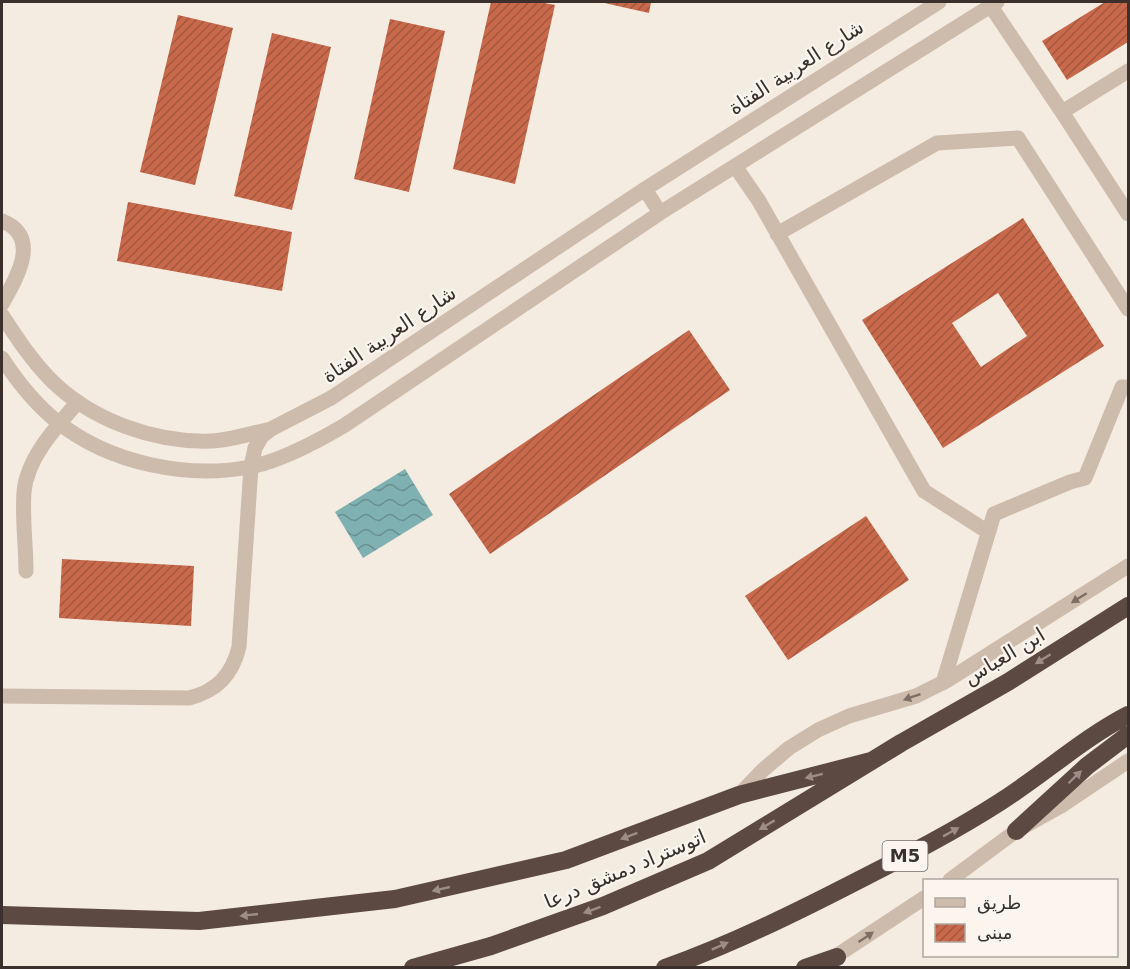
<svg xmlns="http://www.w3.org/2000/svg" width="1130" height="969" viewBox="0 0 1130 969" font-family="'DejaVu Sans',Cairo,sans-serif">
	<defs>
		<pattern id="water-waves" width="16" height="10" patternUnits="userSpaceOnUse" patternTransform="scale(1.5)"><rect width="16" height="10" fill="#7fb0b2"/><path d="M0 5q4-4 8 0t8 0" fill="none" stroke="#699091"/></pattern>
		<pattern id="building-hatch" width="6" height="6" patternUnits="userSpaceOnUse" patternTransform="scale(1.5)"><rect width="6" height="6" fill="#c8694b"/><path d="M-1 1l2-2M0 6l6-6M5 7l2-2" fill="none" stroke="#a4573f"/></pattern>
	</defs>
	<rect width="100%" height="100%" fill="#f4ebe1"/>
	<path fill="url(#water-waves)" d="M405 469 433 515 363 558 335 512Z"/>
	<path fill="url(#building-hatch)" fill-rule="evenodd" d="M491 2H539L555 5 515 184 453 169Z
		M600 2H651L649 13Z
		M1105 2H1128V42L1067 80 1042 41Z
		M178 15 233 28 195 185 140 172Z
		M390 19 445 31 409 192 354 179Z
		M272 33 331 47 292 210 234 196Z
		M128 202 292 232 282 291 117 261Z
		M1023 218 1104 346 943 448 862 320ZM998 293 1027 336 981 367 952 323Z
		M689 330 730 390 490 554 449 494Z
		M866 516 909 580 788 660 745 596Z
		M62 559 194 566 191 626 59 618Z"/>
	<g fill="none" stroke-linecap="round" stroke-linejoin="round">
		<path stroke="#cdbbac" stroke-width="15" d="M988 2 1062 112 1128 71
			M1062 112 1128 214
			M735 166 759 201 924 491 988 532
			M645 189 660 213
			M2 221C42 237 16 279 2 304
			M777 234 937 143 1018 138 1128 309
			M2 315C17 338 32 361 52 381 93 421 155 443 212 441 231 440 252 433 271 429
			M2 358C17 381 37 406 59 423 110 463 186 479 250 467 281 461 318 441 345 425L660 213 997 2
			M26 571C26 545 22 518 24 492 27 458 56 427 78 402
			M943 683 994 514 1070 482 1085 478 1122 387H1128
			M2 696 189 698C217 691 232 675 239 647L251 467 255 448 262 436 271 429 331 398 645 189 939 2
			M739 795 763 770 789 748 818 730 849 716 916 696 948 680 1128 566
			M950 880 1016 831 1061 806 1128 761
			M827 962 924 898"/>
		<path stroke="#5c4a42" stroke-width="18" d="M1016 831 1087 766 1128 735
			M2 915 199 921 395 899 566 860 739 795 871 761
			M413 968 491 946 603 906 708 861 901 743 1008 682 1128 606
			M665 968C732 944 797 912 861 879 908 855 955 831 1000 802 1044 774 1082 739 1128 715
			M805 968 837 957"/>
	</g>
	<defs><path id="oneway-solid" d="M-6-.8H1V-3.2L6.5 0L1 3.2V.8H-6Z" transform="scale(1.5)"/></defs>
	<g fill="#7d6f65">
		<use href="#oneway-solid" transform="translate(1079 598) rotate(148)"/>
		<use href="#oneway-solid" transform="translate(912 697) rotate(161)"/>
		<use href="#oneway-solid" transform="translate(866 937) rotate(-34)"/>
	</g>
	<g fill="#9c8e87">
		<use href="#oneway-solid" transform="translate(1043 659) rotate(148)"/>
		<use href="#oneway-solid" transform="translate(814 776) rotate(166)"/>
		<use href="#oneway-solid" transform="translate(1075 777) rotate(-44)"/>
		<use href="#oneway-solid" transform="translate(767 825) rotate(149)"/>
		<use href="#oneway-solid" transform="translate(951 832) rotate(-29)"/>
		<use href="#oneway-solid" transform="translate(629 836) rotate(159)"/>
		<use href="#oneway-solid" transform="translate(441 889) rotate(167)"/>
		<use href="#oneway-solid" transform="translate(592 910) rotate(160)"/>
		<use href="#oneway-solid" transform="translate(249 915) rotate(174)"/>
		<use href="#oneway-solid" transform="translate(720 946) rotate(-24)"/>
	</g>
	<g text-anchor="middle" stroke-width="4.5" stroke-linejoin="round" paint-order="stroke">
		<rect fill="#fbf5ee" stroke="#756b66" stroke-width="1.5" x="882.5" y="841" width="45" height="30" rx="4.5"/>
		<g font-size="18" font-weight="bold" fill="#3b302b">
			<text x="905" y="862">M5</text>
		</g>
		<g font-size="20" fill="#3b302b" stroke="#fbf5ee">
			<text transform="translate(796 67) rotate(-33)" y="7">شارع العربية الفتاة</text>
			<text transform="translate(389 334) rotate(-34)" y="7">شارع العربية الفتاة</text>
			<text transform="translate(1004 656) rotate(-31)" y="7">ابن العباس</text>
			<text transform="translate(625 869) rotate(-23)" y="7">اتوستراد دمشق درعا</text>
		</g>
	</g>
	<rect width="1130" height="969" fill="none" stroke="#3b302b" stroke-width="6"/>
	<rect x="923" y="879" width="195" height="78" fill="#fbf5ee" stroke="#aea6a0" stroke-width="1.5"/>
	<rect x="935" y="898" width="30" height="9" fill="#cdbbac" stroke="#aea6a0" stroke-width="1.5"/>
	<text x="977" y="909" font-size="18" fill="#3b302b">طريق</text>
	<rect x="935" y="924" width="30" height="18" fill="url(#building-hatch)" stroke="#aea6a0" stroke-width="1.5"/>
	<text x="977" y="939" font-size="18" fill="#3b302b">مبنى</text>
</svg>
